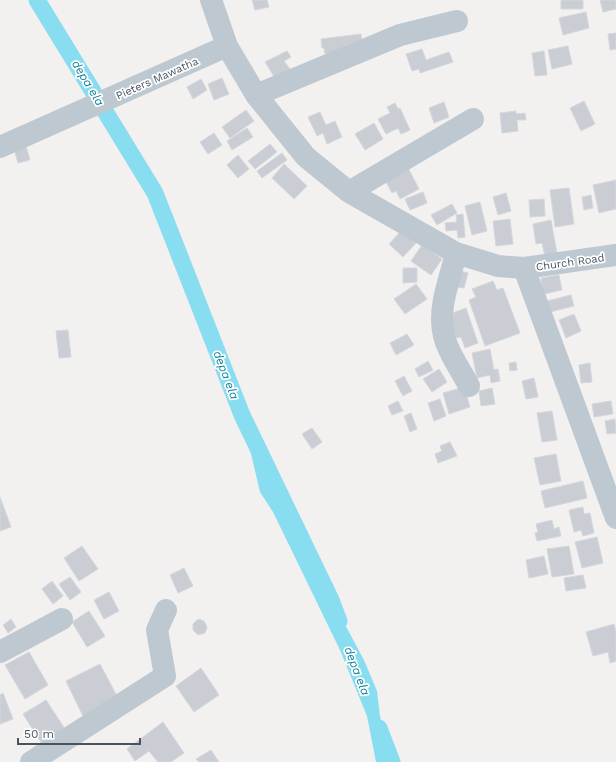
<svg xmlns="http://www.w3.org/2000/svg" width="616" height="762" viewBox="0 0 616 762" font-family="'Work Sans',sans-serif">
	<rect width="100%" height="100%" fill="#f3f0f0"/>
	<path fill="#89ddf0" d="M242 415 264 463 272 489 364 660 377 691 380 716 390 762H376L367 716 340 650 273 512 260 492Z"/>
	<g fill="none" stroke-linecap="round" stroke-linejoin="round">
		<path stroke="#89ddf0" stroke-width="17" d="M37 0 155 193 242 415 331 600 339 621
			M379 728 392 762"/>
	</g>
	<path fill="#cacdd3" stroke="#d4d7dc" d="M252 0H267L269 7 255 10Z
		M561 0H583V9H561Z
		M600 0H616V9L603 12Z
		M586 12 589 28 563 35 559 18Z
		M616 33V49L610 50 608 34Z
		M361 34 362 44 346 45V51L325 54 324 48H322L321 39Z
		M568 46 572 64 552 69 548 50Z
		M422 49 426 60 449 52 453 62 420 73 419 69 412 71 406 54Z
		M287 51 291 57 284 61 290 69 275 78 265 62Z
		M544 51 547 75 535 76 532 53Z
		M222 78 229 94 214 100 208 84Z
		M201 79 207 90 193 99 187 87Z
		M584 101 595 124 581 131 570 108Z
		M444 102 449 117 434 123 429 108Z
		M395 103 398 109 400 108 410 130 401 134 398 128 386 134 378 119 390 113 387 107Z
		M246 110 254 121 230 138 222 127Z
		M516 111V114L525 113 526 120H517L518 131 502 133 500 113Z
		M320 112 326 125 335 121 342 137 327 144 323 133 317 136 308 117Z
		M374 123 383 139 365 150 355 134Z
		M247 128 253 137 232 150 227 141Z
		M214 133 222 145 208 154 200 142Z
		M270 144 277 152 255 169 248 161Z
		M26 146 30 160 18 163 14 149Z
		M282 153 287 160 262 178 257 171Z
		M238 155 249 169 238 178 227 165Z
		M405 162 419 189 400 199 396 191 392 193 385 180Z
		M284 164 307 186 294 199 272 178Z
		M616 180V209L599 213 593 185Z
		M569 188 574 224 555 227 550 190Z
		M423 192 427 203 410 210 405 199Z
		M506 193 511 211 498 215 493 197Z
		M591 195 593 208 584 210 582 197Z
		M544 199 545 216 530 217 529 200Z
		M480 202 487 231 472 235 465 206Z
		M452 204 457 213 437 225 431 215Z
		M463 214 465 237 458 238 457 230 446 231 445 223 457 222 456 215Z
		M510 219 513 244 496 246 493 221Z
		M551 220 557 253 545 256 542 243 536 244 533 224Z
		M401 231 416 243 403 257 389 244Z
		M422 245 442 259 431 275 411 261Z
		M403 268H417V282L403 283Z
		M460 271 468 273 464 288 457 287Z
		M559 275 562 290 544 294 541 278Z
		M493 281 497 290 503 288 520 333 485 346 469 300 476 297 472 289Z
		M416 284 427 299 405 314 394 299Z
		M571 295 574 306 550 312 547 301Z
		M466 308 478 343 465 348 461 337 456 338 449 317 454 315 453 313Z
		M574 314 581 331 566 338 559 320Z
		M68 330 71 357 59 358 56 331Z
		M407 334 414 345 396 355 390 343Z
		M490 349 494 370 498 369 500 381 491 383 490 375 477 378 472 353Z
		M428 361 433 370 419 377 415 369Z
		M516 362 517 370 510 371 509 363Z
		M590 363 592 382 581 383 579 365Z
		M439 369 447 382 432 392 423 379Z
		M404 376 412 391 403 396 395 381Z
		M534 378 538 397 526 399 522 381Z
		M464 387 470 407 449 414 443 393Z
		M492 388 495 404 481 406 479 391Z
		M440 399 446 416 434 421 428 403Z
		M398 401 403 411 392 415 388 406Z
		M611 401 613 414 594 417 592 404Z
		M552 411 557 440 542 442 537 413Z
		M411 413 417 429 410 432 404 416Z
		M615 419 616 433 607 434 605 421Z
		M312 428 322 442 312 449 302 434Z
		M450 442 457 456 438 463 435 454 442 451 440 446Z
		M556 454 561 481 540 485 534 458Z
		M583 481 587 498 545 508 541 491Z
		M0 497 11 527 0 531Z
		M583 507 584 514 590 513 594 533 583 536 581 530 574 532 569 510Z
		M552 520 554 529 559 527 561 536 537 541 535 533 538 532 536 524Z
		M597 537 603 563 582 568 575 542Z
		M82 546 98 569 79 581 64 558Z
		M569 546 574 574 552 577 547 549Z
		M544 556 548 574 529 578 526 560Z
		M184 568 193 586 178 593 170 575Z
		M583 575 586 588 566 591 564 578Z
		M70 577 81 592 70 600 59 584Z
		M52 581 63 596 53 604 42 589Z
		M109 592 119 611 104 619 94 600Z
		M89 611 105 636 87 647 72 622Z
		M11 619 16 627 8 633 3 625Z
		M198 619 204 621 207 627 205 633 198 635 193 630V624Z
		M614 624 616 632V661L610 663 608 652 593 656 586 632Z
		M29 652 48 685 25 699 5 665Z
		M100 664 118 698 83 716 66 681Z
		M201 668 219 695 194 712 176 686Z
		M3 693 13 719 0 724V695Z
		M46 700 65 729 42 744 23 714Z
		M163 722 184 753 171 762H158L149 751 135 761 127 749Z
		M211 750 219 762H199L196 759Z"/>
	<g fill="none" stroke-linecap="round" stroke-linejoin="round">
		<path stroke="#bec8d0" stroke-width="22" d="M211 0 227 46 256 95 306 157 349 192 456 253 498 266 524 268 616 255
			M256 95 400 35 457 21
			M0 147 227 46
			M349 192 473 119
			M456 253C450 279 437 309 444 336 448 353 461 370 469 386
			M524 268 616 518
			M0 652 62 619
			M31 762 165 676 157 630 166 610"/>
	</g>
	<g text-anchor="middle" stroke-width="3.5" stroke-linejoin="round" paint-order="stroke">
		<g font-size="11" fill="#47545f" stroke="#fff">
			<text transform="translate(157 78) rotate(-24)" y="4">Pieters Mawatha</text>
			<text transform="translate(570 262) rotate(-8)" y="4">Church Road</text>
		</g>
		<g font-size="12" font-style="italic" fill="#08809b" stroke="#fff">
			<text transform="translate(88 83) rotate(59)" y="4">depa ela</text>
			<text transform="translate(226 375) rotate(69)" y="4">depa ela</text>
			<text transform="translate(357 671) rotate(69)" y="4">depa ela</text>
		</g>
	</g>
	<path d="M18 738v6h122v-6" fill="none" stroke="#47545f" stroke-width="2"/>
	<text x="24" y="738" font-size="12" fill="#47545f" stroke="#ffffff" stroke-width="3" paint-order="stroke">50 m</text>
</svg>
